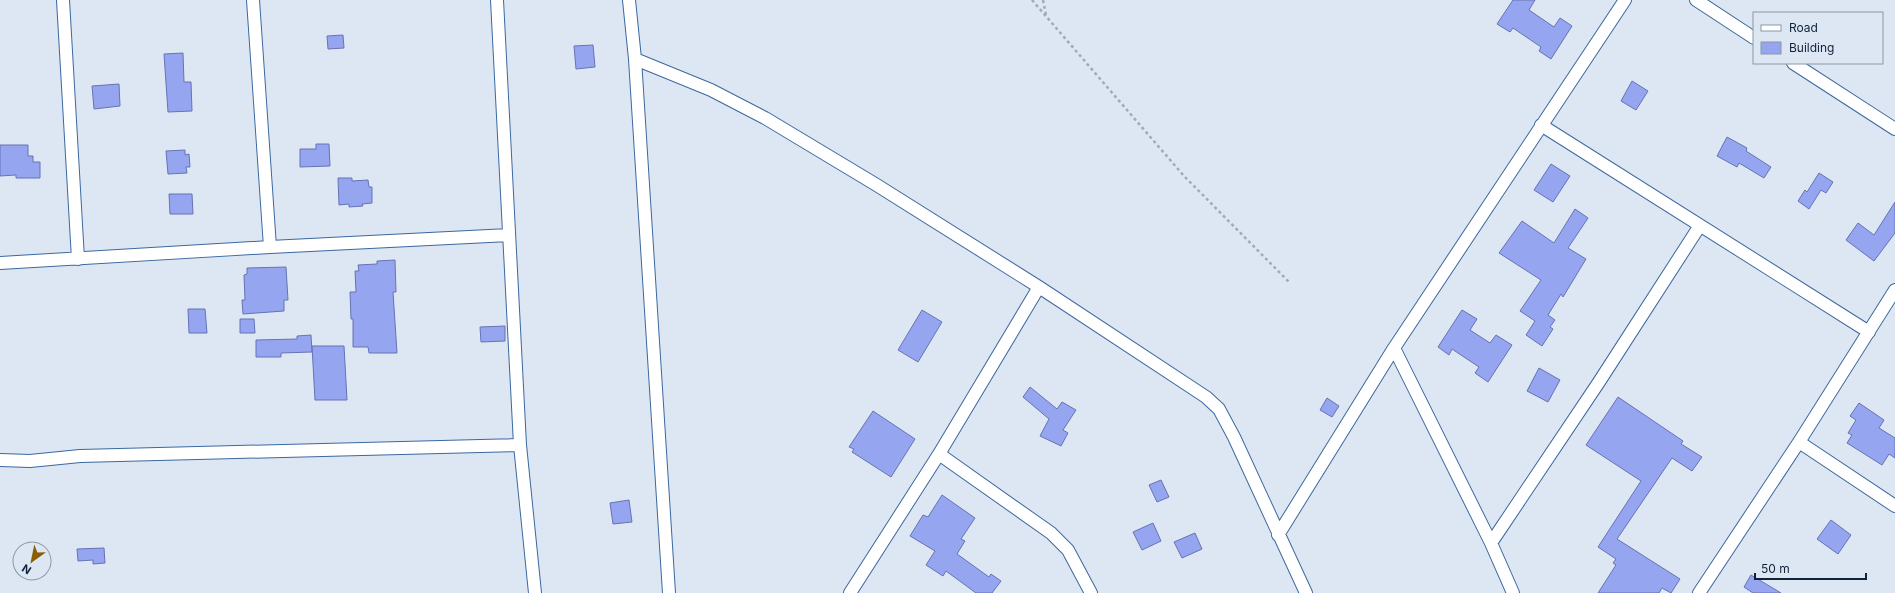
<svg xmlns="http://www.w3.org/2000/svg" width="1895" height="593" viewBox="0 0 1895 593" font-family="Inter,sans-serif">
	<rect width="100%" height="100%" fill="#dde7f3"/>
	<path fill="#95a5f0" stroke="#6673b4" d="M1513 0H1535L1529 10 1554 27 1560 18 1572 26 1551 59 1539 51 1541 47 1513 28 1510 32 1497 24Z
		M343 35 344 48 328 49 327 36Z
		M593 45 595 67 576 69 574 46Z
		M183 53 184 82H191L192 111 168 112 164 54Z
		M1632 81 1648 91 1636 110 1621 101Z
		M119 84 120 106 94 109 92 86Z
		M1727 137 1747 148 1746 151 1771 167 1764 178 1739 163 1737 167 1717 156Z
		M316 144H329L330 166 300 167V149H316Z
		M0 145H28V156H33V162H40V178H16V175L0 176Z
		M185 150V155L189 154 190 167H186L187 173 168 174 166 151Z
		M1551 164 1570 176 1553 202 1534 190Z
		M1819 173 1833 182 1826 193 1821 190 1809 209 1798 201 1805 190 1807 192Z
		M338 178H352V181L368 180 369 187H372V203L362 204 363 206 349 207V204L339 205Z
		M169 194H192L193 214H170Z
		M1895 202V233L1874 261 1846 240 1858 223 1874 235Z
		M1575 209 1588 218 1568 248 1586 259 1563 297 1561 294 1548 315 1555 320 1550 327 1553 329 1542 346 1526 335 1535 321 1520 311 1541 280 1499 253 1522 221 1554 243Z
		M395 260 396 292H393L397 353H369L368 347H353V319H351L350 292H356L355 271H359L358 265 377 264V261Z
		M286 267 288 300H284V311L243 314 242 300H245L244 275 247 274V268Z
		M188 309H205L207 333H189Z
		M922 310 942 322 918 362 898 350Z
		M1462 310 1477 319 1470 330 1490 343 1496 335 1512 345 1488 382 1475 373 1479 367 1452 349 1449 355 1438 347Z
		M240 319H254L255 333H240Z
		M505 326V341L481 342 480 327Z
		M311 335 312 352 281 353V357H256V340L297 339V336Z
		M312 346H344L347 400H315Z
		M1539 368 1560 380 1548 402 1527 391Z
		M1030 387 1057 409 1062 402 1076 410 1063 430 1068 433 1061 446 1040 436 1049 419 1023 397Z
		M1618 397 1683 441 1681 444 1702 457 1692 471 1672 458 1617 539 1680 579 1671 593 1662 588 1659 593H1598L1616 565 1613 563 1616 559 1598 547 1641 481 1586 445Z
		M1327 398 1339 406 1332 417 1320 410Z
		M1859 403 1884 420 1879 428 1895 438V458L1889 454 1882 465 1847 443 1852 435 1848 433 1856 420 1850 416Z
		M873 411 915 439 891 477 852 452 854 449 849 447Z
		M1161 480 1169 497 1157 502 1149 485Z
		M942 495 975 518 961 539 965 541 957 554 989 577 991 574 1001 581 992 593H976L946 571 943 576 926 565 935 551 910 536 923 515 928 517Z
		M629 500 632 522 613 524 610 503Z
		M1831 520 1851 535 1838 554 1817 539Z
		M1153 523 1161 541 1142 550 1133 532Z
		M1195 533 1202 549 1182 558 1174 542Z
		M104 548 105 563 93 564V560L78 561 77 549Z
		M1751 575 1781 593H1753L1744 587Z"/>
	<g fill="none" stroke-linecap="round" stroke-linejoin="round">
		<g stroke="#3b689f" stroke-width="14">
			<path id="minor" d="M63 0 78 259
				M253 0 270 247
				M629 0 635 59 669 593
				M1696 0 1754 38
				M635 59 711 90 765 118 875 184 1039 287 1206 397 1219 409 1234 437 1306 593
				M1793 63 1895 129
				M1541 125 1869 332
				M0 263 270 247 509 235
				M1394 348 1491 543 1513 593
				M1799 442 1895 506
				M520 445 535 593
				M939 454 1051 533 1068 550 1091 593
				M0 460 30 461 80 456 520 445 497 0
				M1278 535 1394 348 1625 0
				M1491 543 1599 382 1699 227
				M850 593 939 454 1039 287
				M1699 593 1799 442 1895 290"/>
		</g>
		<path stroke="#9fabbb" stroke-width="2.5" stroke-dasharray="3 3" stroke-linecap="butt" d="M1032 0 1184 176 1289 282
			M1043 0 1046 15"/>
		<use href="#minor" stroke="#fff" stroke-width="12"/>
	</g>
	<rect x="1753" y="12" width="130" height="52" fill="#dde7f3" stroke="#8b98a9"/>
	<rect x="1761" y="25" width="20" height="6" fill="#ffffff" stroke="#8b98a9"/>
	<text x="1789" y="32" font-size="12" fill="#0f2239">Road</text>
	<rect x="1761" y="42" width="20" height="12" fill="#95a5f0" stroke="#8b98a9"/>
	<text x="1789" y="52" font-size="12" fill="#0f2239">Building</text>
	<g transform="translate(32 561) rotate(213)"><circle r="19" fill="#dde7f3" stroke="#8b98a9"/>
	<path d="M0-3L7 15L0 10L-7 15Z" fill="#8c5d03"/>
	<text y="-6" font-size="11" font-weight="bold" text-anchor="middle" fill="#0f2239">N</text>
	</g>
	<path d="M1755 573v6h111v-6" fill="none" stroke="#0f2239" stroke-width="2"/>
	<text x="1761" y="573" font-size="12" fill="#0f2239" stroke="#dde7f3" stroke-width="3" paint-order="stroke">50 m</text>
</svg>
